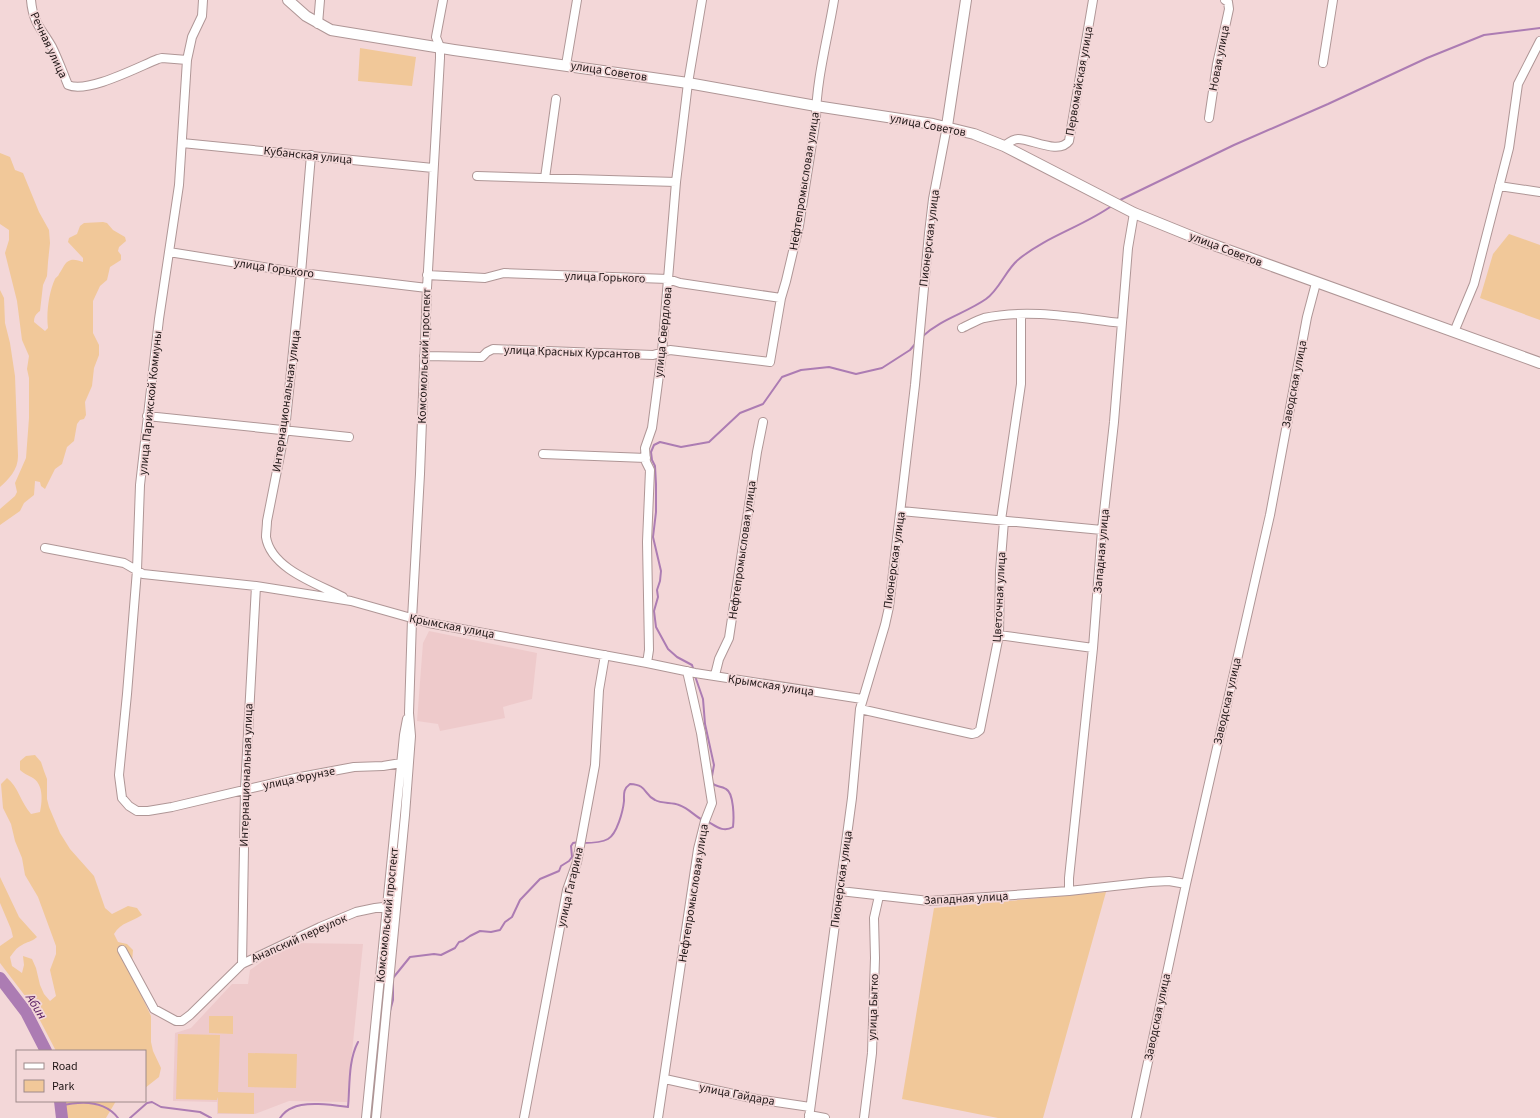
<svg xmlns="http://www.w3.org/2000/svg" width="1540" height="1118" viewBox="0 0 1540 1118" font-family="'Source Sans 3',sans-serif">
	<rect width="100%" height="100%" fill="#f3d7d8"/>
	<path fill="#eecacb" d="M429 631 537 653 532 699 503 707 505 718 440 731 438 724 417 721 423 643Z
		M294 943 363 944 347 1102 289 1101 255 1114H217V1102L173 1101 175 1033 191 1028 232 984H248L250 970 278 950Z"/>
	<path fill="#f1c899" d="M360 48 416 57 412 86 358 81Z
		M0 153 10 157 15 170 23 173 39 212 49 230 50 243 48 262 47 276 43 285 40 311C36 314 34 316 34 322L45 331 48 328C46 313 49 292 55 279 57 276 58 277 59 274 63 269 64 262 71 260 75 259 79 261 83 262V258L68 242 69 238 77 234 80 226 84 223 103 222 107 223 113 230 125 237 126 241 119 247 118 251 121 255V260L110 267 107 280 100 286 93 301V333L99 345V355L94 368 92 386 85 402 86 415 84 419 80 420 77 424 74 441 67 447 62 464 55 469 45 489 41 486 40 482 35 481 34 495 24 503 20 511 0 525V509L15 496 17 492 15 483 26 458 29 418V378L27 369 29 356 22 340 17 301 5 253 9 240V230L0 224Z
		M1509 234 1540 245V320L1480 298 1493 254Z
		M0 290 4 298 5 323 10 343 15 376 18 456C18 470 9 479 0 487Z
		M35 755 41 762 44 771 47 779V799L49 807 60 833 70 849 94 876 105 908 112 914 128 906 137 908 142 915C132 922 121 922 114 934L118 942 127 944 133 950 131 973 151 1016V1042L153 1051 161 1068 159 1077 145 1088V1051H56L32 1005 0 963V946L13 937 11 929 0 903V877L19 917 37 937C30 943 28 941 22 945 17 947 13 953 10 957L12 966 22 973 24 965 23 956 32 959 36 968 40 985 44 994 50 1001 56 996 50 970 56 954V946L38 897 25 875 22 858 15 841 11 824 3 808 1 784 7 778C18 786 21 803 31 814L40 812C42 802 44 785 33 778 28 775 26 775 20 770V761L26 756Z
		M1106 892 1043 1118H998L902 1099 934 908Z
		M209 1016H233V1034L209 1033Z
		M178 1034 220 1035 218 1092 254 1093V1114L218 1113V1097L217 1100 176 1099Z
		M248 1053 297 1054 296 1088 248 1087Z
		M65 1101H116L106 1118H67Z"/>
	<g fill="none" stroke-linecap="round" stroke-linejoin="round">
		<path stroke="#ac7cb3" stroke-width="2" d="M1118 201 1234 145 1328 104 1427 58 1484 35 1540 28
			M923 336C941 319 966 313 986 299 1000 289 1006 269 1019 259 1047 236 1084 226 1113 205
			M694 671 692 665 677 657 668 649 656 627 654 611 658 597 657 590 660 581 661 571 653 537 656 512V484L655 466 652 460 651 452 654 445 660 442 681 447 709 442 740 413 763 404 782 377 801 370 829 367 856 374 882 368 910 350 916 343
			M695 676 703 699 705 724 714 765 712 776
			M707 821C716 826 723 833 733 827 734 818 734 793 726 789 720 785 717 788 712 783
			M583 843C591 843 601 843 608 839 617 834 623 811 624 801 624 794 623 789 630 784 648 785 643 794 655 800 662 804 672 802 679 805 690 809 694 816 703 820
			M390 1011 393 1000V978L410 957 434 954 441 955 455 948 459 942 463 941 470 936 480 931 491 932 500 930 505 922 512 917 520 900 540 879 559 871 561 866 569 861 572 857 571 846 573 843 579 842
			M60 1106C80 1101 104 1100 118 1118
			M130 1118 147 1103 152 1102 161 1107 200 1112 211 1118
			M280 1118C283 1114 286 1110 292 1108 305 1101 333 1105 348 1107 350 1086 348 1061 358 1042"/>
		<path stroke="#ac7cb3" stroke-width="12" d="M0 978 26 1012 46 1051
			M60 1101 62 1118"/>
		<g stroke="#af9696" stroke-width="10">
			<path id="minor" d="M31 0C33 24 42 29 52 47 58 59 63 73 68 85 87 94 138 67 158 59L162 58 187 60
				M203 0 202 16 192 37 187 60 179 185 159 319 140 485 137 570 127 694 119 775 122 798 129 806 137 811H148L172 807 295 778 354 767 383 766 401 763
				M318 24 320 0
				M1323 63 1333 0
				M566 65 577 0
				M1209 118 1217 64 1229 9 1228 2 1225 0
				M182 143 433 168
				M1004 146C1008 143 1013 139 1018 139 1032 139 1059 155 1069 141L1093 0
				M311 155 301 273 285 430 267 521C267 526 266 532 266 537 271 569 318 584 343 597
				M477 176 676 182
				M545 178 556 99
				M1499 186 1540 192
				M169 252 301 273 427 288
				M427 275 485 278 504 273 668 279 680 283 781 298
				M962 328C969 325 977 320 984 318 1029 308 1077 318 1121 323
				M1454 332 1474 284 1509 148 1518 84 1540 41
				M424 356 482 357 487 352 493 349 653 355 670 350 770 362 781 298 786 281 799 226 816 118C816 81 828 37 834 0
				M147 416 349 437
				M543 454 646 458
				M901 511 1102 530
				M1001 520 1021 384V314
				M45 548 124 563 143 574 256 586 351 601 429 623 647 663 695 673 862 699
				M999 635 1093 648
				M647 663 649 650 647 542 650 470 646 462 645 448 652 428 662 352 676 182 688 83 702 0
				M715 675 719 659 729 638 757 452 763 422
				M860 709 972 734 976 733 980 730 999 635 1000 571 1004 521
				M840 891 929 901 1069 891 1150 882 1169 881 1186 884
				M1069 891V878L1093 648 1102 530 1114 422 1128 248 1134 213
				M122 950 154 1009 176 1021H182L190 1015 242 964 320 927 356 912 375 908 391 906
				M242 964 245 789 256 586
				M665 1079 756 1099 810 1107
				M809 1115 825 1118
				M366 1118 404 735 407 719
				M376 1118 405 815 411 736 409 713 412 619 420 474 427 288 440 58V47L436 37 443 0
				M524 1118 567 890 577 862 595 765 599 690 605 655
				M658 1118 698 849 705 821 712 803 701 733 687 671
				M809 1118 852 798 860 709 885 625 889 607 915 385 929 233 933 199 947 126
				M864 1118 872 1053 875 958 874 918 879 896
				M1136 1118 1186 884 1270 515 1307 317 1316 283"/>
		</g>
		<g stroke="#af9696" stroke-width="12">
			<path id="major" d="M288 0 306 16 331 30 454 50 688 83 816 106 933 124 974 134 1004 146 1134 213 1203 241 1540 363
				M947 126 966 0"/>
		</g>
		<use href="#minor" stroke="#fff" stroke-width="8"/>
		<use href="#major" stroke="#fff" stroke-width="10"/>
	</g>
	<g text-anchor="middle" stroke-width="3.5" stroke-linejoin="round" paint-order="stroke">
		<g font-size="12" fill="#1f1616" stroke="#f3d7d8">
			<text transform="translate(49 45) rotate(65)" y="4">Речная улица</text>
			<text transform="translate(1219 58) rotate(-79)" y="4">Новая улица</text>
			<text transform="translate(609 71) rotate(9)" y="4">улица Советов</text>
			<text transform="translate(1079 81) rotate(-80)" y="4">Первомайская улица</text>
			<text transform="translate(928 125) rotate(11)" y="4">улица Советов</text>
			<text transform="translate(308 155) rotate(6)" y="4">Кубанская улица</text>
			<text transform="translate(804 181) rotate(-81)" y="4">Нефтепромысловая улица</text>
			<text transform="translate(929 238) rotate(-83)" y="4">Пионерская улица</text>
			<text transform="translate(1226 249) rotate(21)" y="4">улица Советов</text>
			<text transform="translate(274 268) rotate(8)" y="4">улица Горького</text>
			<text transform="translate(605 277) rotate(2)" y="4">улица Горького</text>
			<text transform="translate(663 332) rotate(-84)" y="4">улица Свердлова</text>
			<text transform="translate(572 352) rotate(2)" y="4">улица Красных Курсантов</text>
			<text transform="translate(424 356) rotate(-88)" y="4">Комсомольский проспект</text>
			<text transform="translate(1294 384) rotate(-79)" y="4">Заводская улица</text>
			<text transform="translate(286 401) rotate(-82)" y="4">Интернациональная улица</text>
			<text transform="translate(150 403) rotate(-84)" y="4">улица Парижской Коммуны</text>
			<text transform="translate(742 550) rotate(-82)" y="4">Нефтепромысловая улица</text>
			<text transform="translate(1101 551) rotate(-85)" y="4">Западная улица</text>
			<text transform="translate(894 560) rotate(-82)" y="4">Пионерская улица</text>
			<text transform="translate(999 597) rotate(-87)" y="4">Цветочная улица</text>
			<text transform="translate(452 626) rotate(11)" y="4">Крымская улица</text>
			<text transform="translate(771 685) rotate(9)" y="4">Крымская улица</text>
			<text transform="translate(1227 701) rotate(-77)" y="4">Заводская улица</text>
			<text transform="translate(246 775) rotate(-88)" y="4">Интернациональная улица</text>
			<text transform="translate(299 778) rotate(-12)" y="4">улица Фрунзе</text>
			<text transform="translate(841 879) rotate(-82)" y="4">Пионерская улица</text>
			<text transform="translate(570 887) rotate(-77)" y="4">улица Гагарина</text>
			<text transform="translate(693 893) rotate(-81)" y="4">Нефтепромысловая улица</text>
			<text transform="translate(966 898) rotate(-3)" y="4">Западная улица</text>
			<text transform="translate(387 915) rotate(-84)" y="4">Комсомольский проспект</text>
			<text transform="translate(299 938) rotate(-24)" y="4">Анапский переулок</text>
			<text transform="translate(873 1007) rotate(-88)" y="4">улица Бытко</text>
			<text transform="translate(1157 1017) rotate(-78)" y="4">Заводская улица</text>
			<text transform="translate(737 1094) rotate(11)" y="4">улица Гайдара</text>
		</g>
		<g font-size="13" font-style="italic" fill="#5c2165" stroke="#f3d7d8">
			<text transform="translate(37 1006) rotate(58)" y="5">Абин</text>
		</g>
	</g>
	<rect x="16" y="1050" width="130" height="52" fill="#f3d7d8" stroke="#9e8a8a"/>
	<rect x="24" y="1063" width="20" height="6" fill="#ffffff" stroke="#9e8a8a"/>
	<text x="52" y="1070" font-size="12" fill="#1f1616">Road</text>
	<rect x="24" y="1080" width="20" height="12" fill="#f1c899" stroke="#9e8a8a"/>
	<text x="52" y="1090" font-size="12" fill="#1f1616">Park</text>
</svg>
